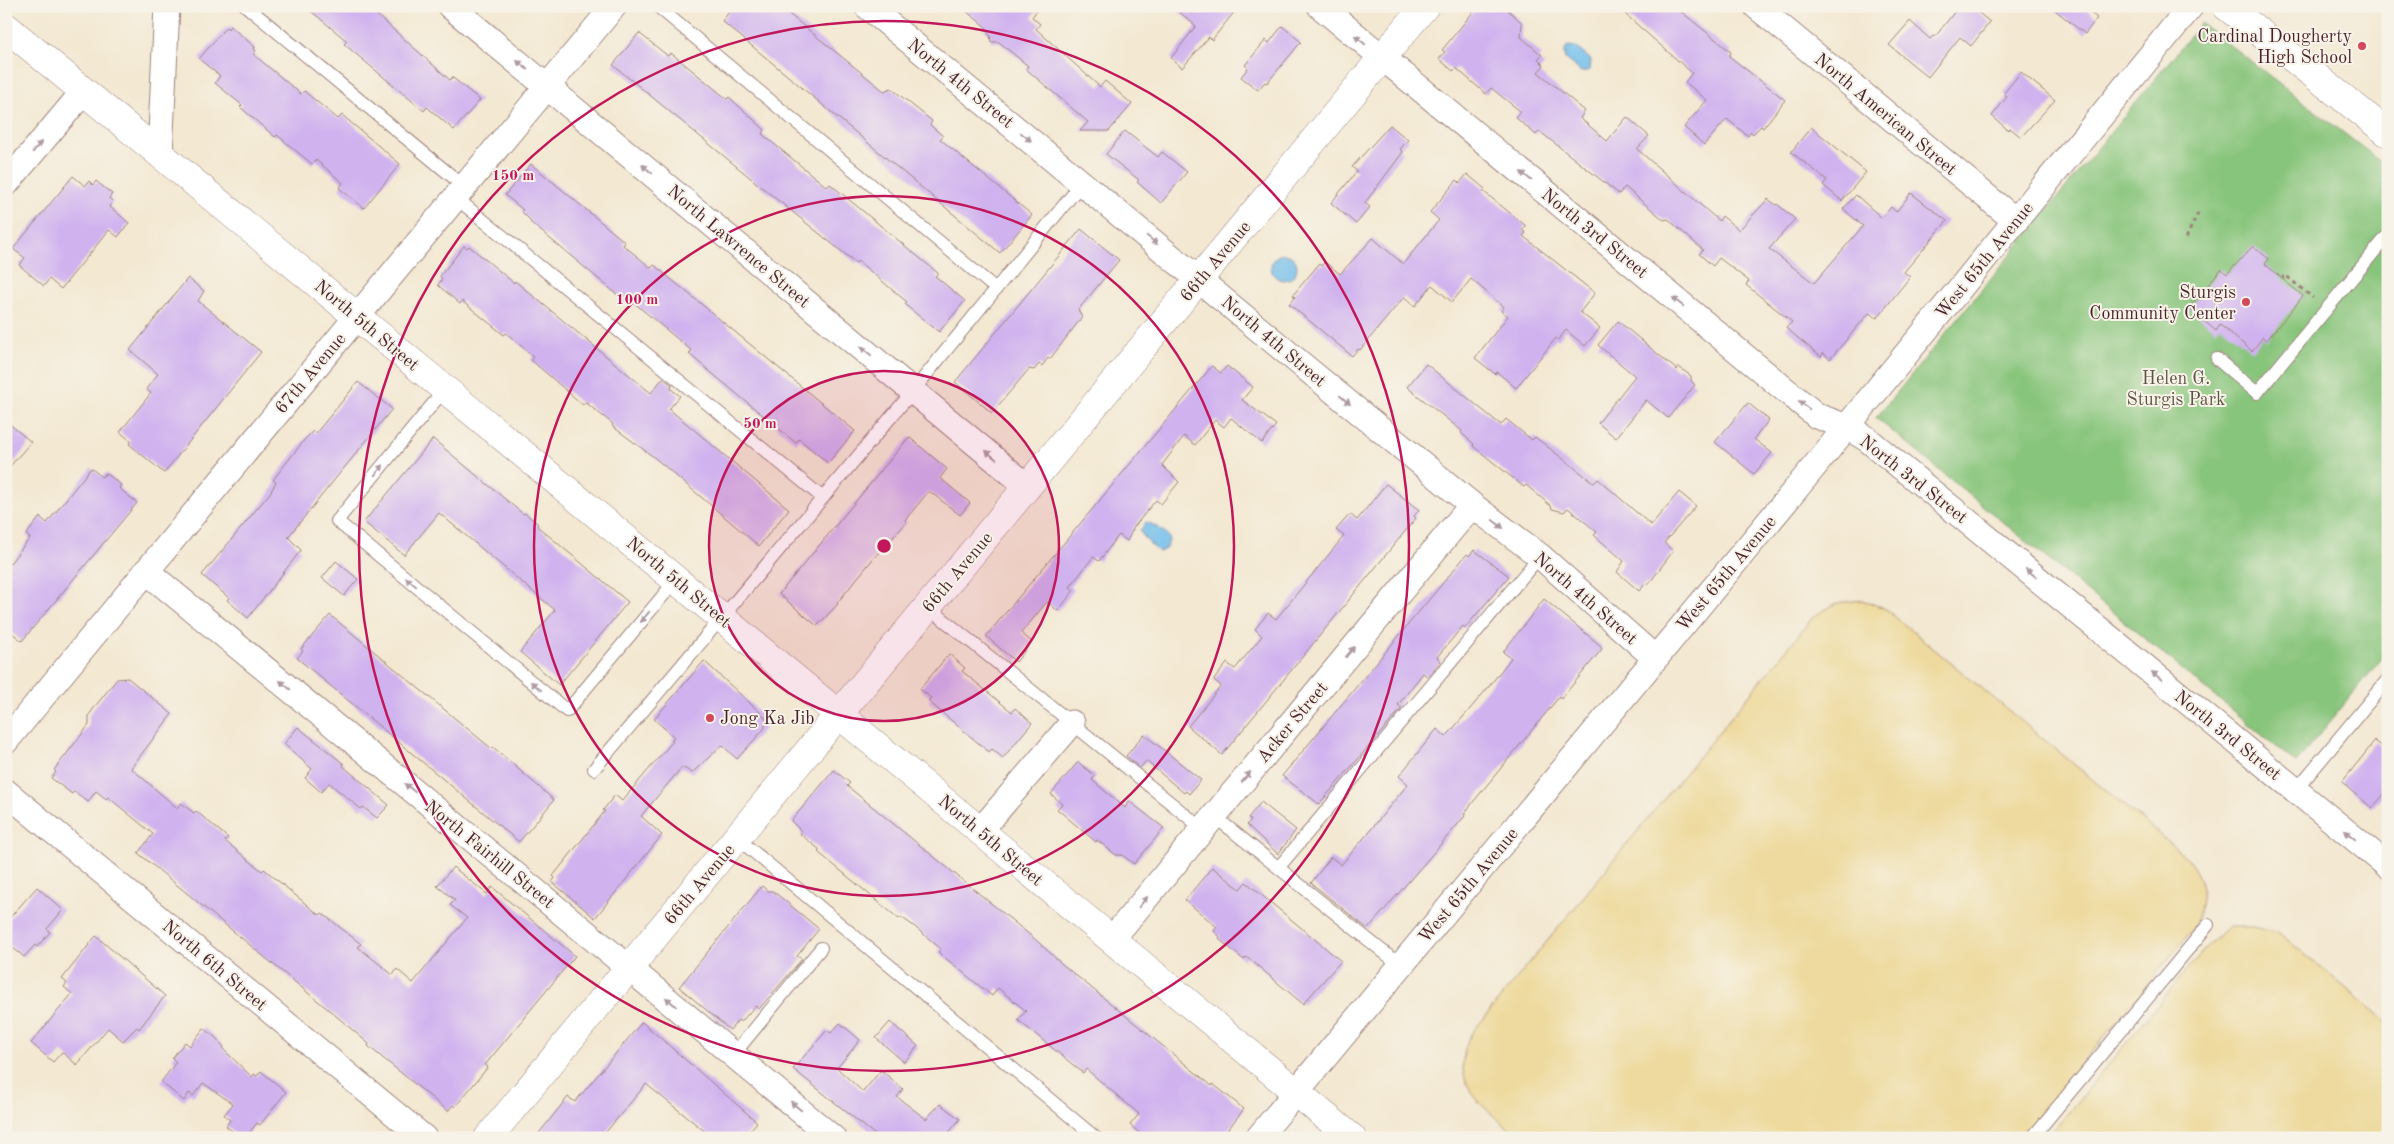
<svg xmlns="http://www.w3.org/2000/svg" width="2394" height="1144" viewBox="0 0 2394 1144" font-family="'Old Standard TT',serif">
	<rect width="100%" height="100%" fill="#f7f3e8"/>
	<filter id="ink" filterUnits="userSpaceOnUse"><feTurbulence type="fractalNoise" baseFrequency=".02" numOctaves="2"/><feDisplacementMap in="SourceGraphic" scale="10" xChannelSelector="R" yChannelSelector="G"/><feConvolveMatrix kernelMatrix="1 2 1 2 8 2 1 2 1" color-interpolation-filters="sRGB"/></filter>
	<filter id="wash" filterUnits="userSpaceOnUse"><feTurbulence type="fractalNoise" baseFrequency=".0096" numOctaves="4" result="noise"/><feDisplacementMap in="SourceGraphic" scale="20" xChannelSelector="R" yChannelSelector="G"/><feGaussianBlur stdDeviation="1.12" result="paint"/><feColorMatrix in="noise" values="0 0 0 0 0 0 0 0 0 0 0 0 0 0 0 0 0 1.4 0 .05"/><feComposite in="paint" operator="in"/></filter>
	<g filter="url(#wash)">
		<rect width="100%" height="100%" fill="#f3e8d2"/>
		<path fill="#88c57c" stroke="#697254" d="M2201 23 2388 167V651L2296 763 1876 418Z"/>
		<path fill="#eeda9e" stroke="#9c7c64" d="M1862 600 1884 608 2183 854C2206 880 2207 898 2193 929L2021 1138H1521C1486 1109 1445 1085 1471 1034L1814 616 1837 603Z
			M2229 927H2252L2279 933 2388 1023V1138H2047L2208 945Z"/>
		<path fill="#71beeb" stroke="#5e6e8b" d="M1568 46 1576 47 1591 60 1590 70 1581 72 1565 59 1564 52Z
			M1271 267a13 13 0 1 1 26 0a13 13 0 1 1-26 0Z
			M1146 522C1152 523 1166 532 1169 537 1170 540 1167 546 1166 549L1159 552 1145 539 1140 531Z"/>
		<g id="blocks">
			<path fill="#d0b2ef" d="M305 6H367L450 80 452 77 480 100 454 130 427 107 424 111 344 44 347 41Z
				M734 6H779L884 91 891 88 932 121 930 125 943 136 940 139 1032 215 1000 253 722 21Z
				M960 6H1040L1032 17 1040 24 1036 29 1100 87 1105 81 1132 104 1109 131H1080L1088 122 1026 69 1028 66 999 42H991L990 35 985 31 987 28Z
				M1172 6H1239L1212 40 1209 37 1182 68 1171 58 1196 26Z
				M1478 6H1504L1522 23 1521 37 1542 55 1538 59 1544 65 1538 72 1585 111 1580 118 1607 141 1627 117 1649 136 1637 149 1719 221 1722 216 1739 230 1768 199 1776 205 1777 204 1795 219 1769 249 1814 283 1863 226 1843 209 1856 195 1882 218 1891 207 1896 212 1911 193 1947 221 1904 272 1910 277 1877 318 1869 313 1830 359 1823 353 1821 357 1786 328 1792 322 1746 285 1749 281 1719 258 1713 266 1699 254 1703 250 1668 219 1664 220 1625 187 1619 194 1539 131 1536 135 1515 117 1520 111 1491 88 1486 94 1456 68 1453 71 1439 59 1445 52 1442 50Z
				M1616 6H1674L1730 51 1731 53 1729 56 1785 100 1763 128 1761 126 1753 134 1751 132 1748 136 1727 119 1704 145 1684 127 1707 100 1685 82 1692 73Z
				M1959 6H1970L1990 22 1971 46 1960 37 1928 77 1889 45 1910 21 1930 39 1933 36 1935 37Z
				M2050 6H2082L2097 18 2085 34Z
				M230 26 255 47 254 49 256 51 253 54 301 94 304 91 338 119 342 115 400 164 364 208 339 188 343 183 316 160 312 164 277 135 275 137 240 107 242 105 215 83 220 76 199 59 226 27 228 29Z
				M1282 26 1301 42 1267 83 1265 82 1258 90 1241 77 1248 68 1245 65 1266 40 1269 43Z
				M639 33 668 56 671 53 727 99 729 97 765 130 762 134 790 157 827 187 830 184 938 273 935 276 965 301 939 332 909 308 905 304 907 302 858 261 856 263 764 189 613 65Z
				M2021 72 2055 100 2021 137 2010 128 2008 130 1992 116 2007 97 2004 93Z
				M1390 125 1408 140 1400 149 1403 152 1365 203 1370 207 1356 224 1331 203 1357 171 1352 167Z
				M1811 127 1866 172 1842 201 1823 185 1827 180 1791 152Z
				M1125 131 1158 157 1162 152 1187 172 1161 203 1137 182 1139 180 1106 154Z
				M531 164 625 242 623 245 638 257 651 268 654 265 855 431 828 463 799 439 796 443 689 354 692 351 627 297 625 301 530 222 531 221 521 211 523 210 505 195Z
				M1467 174 1485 189 1483 191 1526 226 1522 230 1526 233 1523 236 1595 293 1580 312 1600 328 1585 346 1566 330 1558 340 1556 338 1516 388 1497 372 1495 374 1475 358 1508 316 1501 311 1504 307 1471 279 1452 302 1432 285 1415 306 1404 297 1360 350 1358 349 1352 356 1289 304 1295 297 1293 295 1319 264 1321 266 1325 262 1340 274 1373 238 1403 264 1439 220 1430 212 1457 180 1460 183Z
				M73 176 85 186 89 181 93 185 96 181 112 194 109 198 113 202 109 206 129 223 118 237 109 230 61 289 49 279 44 286 19 265 25 258 13 249Z
				M1081 229 1119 260 1078 310 1082 317 1050 359 1048 358 1042 366 1039 364 1034 370 1029 369 992 413 955 382Z
				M464 246 467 248 469 246 514 283 515 281 651 393 663 378 672 385 671 389 680 396 669 409 789 509 759 546 655 458 612 426 613 424 585 402 583 405 531 360 533 356 506 333 504 335 462 301 460 304 438 285 442 279 440 276Z
				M2253 246 2269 259 2265 264 2303 296 2266 341 2263 337 2252 351 2220 325 2216 331 2189 308 2221 269 2227 274Z
				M188 278 204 291 198 301 261 352 164 473 129 444 131 441 120 432 151 393 146 389 158 374 130 350Z
				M1618 321 1677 370 1679 367 1691 376V381L1695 385 1668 418 1646 400 1616 438 1598 423 1635 376 1598 345Z
				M1426 364 1501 425 1506 419 1532 440 1535 437 1594 483 1598 479 1651 525 1679 492 1696 506 1664 543 1673 551 1648 585 1646 583 1639 591 1617 572 1624 561 1594 535 1597 532 1568 508 1564 512 1552 509 1551 506 1526 485 1524 487 1473 446 1474 444 1461 433 1462 431 1407 387Z
				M1212 366 1221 373 1227 366 1253 387 1242 400 1276 425 1262 443 1231 418 1224 427 1215 420 1195 445 1184 436 1162 465 1179 482 1161 504 1156 500 1134 527 1127 541 1119 535 1099 561 1093 557 1070 587 1074 590 1058 611 1047 602 1021 633 1032 642 1016 662 987 637V635Z
				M358 382 392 409 288 537 301 550 248 618 227 600 229 598 202 575 270 493 276 482 273 480 305 439 313 431 316 433Z
				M1748 403 1769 420 1754 439 1772 453 1754 474 1715 442Z
				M6 421 31 442 6 471Z
				M909 437 947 469 940 478 970 503 960 515 929 491 905 520 907 522 872 560 837 603 838 604 817 626 779 594Z
				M433 439 523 514 525 513 538 524 537 526 628 602 559 685 520 652 555 610 439 513 404 555 364 522Z
				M91 468 102 477 106 473 121 485 119 488 137 503 22 641 6 628V568L30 538 26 535 40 517 47 523Z
				M1386 484 1419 510 1414 516 1416 518 1222 755 1188 726 1221 686 1214 680 1227 663 1235 669 1262 636 1255 629 1268 613 1276 619 1344 536 1336 530 1350 514 1357 520Z
				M1474 550 1509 576 1465 628 1463 626 1437 657 1441 661 1428 677 1423 673 1398 705 1402 708 1319 804 1282 776 1467 554 1469 556Z
				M336 561 358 579 344 596 322 578Z
				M1544 599 1601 646 1602 649 1561 699 1559 697 1474 801 1464 814 1465 816 1368 929 1311 883 1331 857 1341 865 1364 838 1408 784 1399 776 1437 729 1446 737 1487 689 1511 658 1503 652Z
				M330 615 492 749 493 747 554 800 519 842 297 658 303 651 301 649Z
				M949 654 965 668 962 671 1012 712 1015 708 1032 723 1003 758 992 749 989 752 928 701 931 698 920 689Z
				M704 661 764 716 767 721 764 729 737 759 722 745 692 773 682 767 641 816 662 835 595 918 552 882 555 878 553 876 605 811 603 810 615 795 622 801 673 741 671 740 674 737 654 719Z
				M128 678 172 714 131 768 177 808 181 803 194 813 196 811 228 838 225 841 262 871 264 869 313 910 320 915 322 913 361 944 358 947 393 975 397 969 413 983 467 918 450 905 455 900 437 886 453 867 487 894 492 887 575 956 485 1065 488 1067 455 1107 453 1105 448 1111 368 1046 369 1044 335 1015 138 853 153 834 108 797 106 799 96 791 88 802 74 791 72 794 51 778 56 772 54 770 89 725V715L97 704 117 679Z
				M298 727 344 764 343 766 389 805 377 818 363 807 361 809 329 783 321 792 305 778 312 769 284 744Z
				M1144 734 1201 780 1189 794 1186 791 1184 793 1146 761 1140 768 1126 756Z
				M2375 741 2388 751V790L2372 808 2342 782Z
				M1078 762 1095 776 1092 780 1125 808 1129 801 1164 828 1134 864 1122 855H1116L1097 840 1096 842 1057 809 1062 804 1051 794Z
				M834 770 850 783 847 786 1036 940 1062 964 1212 1086 1213 1084 1244 1109 1221 1138H1145L1130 1125 1139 1114 1086 1069 1083 1073 1018 1020 1026 1011 998 988 992 996 938 952 941 949 915 927 901 917 899 919 818 852 820 850 800 834 802 832 791 821Z
				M1261 802 1296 830 1278 854 1247 825 1251 820 1248 818Z
				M1212 867 1240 889 1246 882 1341 961 1303 1004 1253 962 1246 957 1244 960 1219 939 1220 937 1214 931 1217 927 1185 900Z
				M762 886 768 891H773L819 929 797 956 802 959 759 1009 755 1006 741 1022 738 1020 730 1030 679 987Z
				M37 887 63 910 47 929 50 932 37 947 35 945 24 957 6 942V922Z
				M96 936 165 996 139 1029 137 1027 123 1041 108 1028 77 1065 62 1052 53 1062 31 1043 72 994 64 987 67 983 62 979Z
				M642 1022 757 1122 744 1138H713L646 1084 601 1138H535L568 1097 575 1102Z
				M890 1022 918 1046 904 1062 876 1038Z
				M840 1023 860 1040 837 1068 863 1092 881 1070 903 1089 897 1097 926 1119 940 1104 960 1119 947 1135 951 1138H879L793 1069 827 1030 831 1033Z
				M204 1028 214 1036 224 1047 223 1049 252 1077 254 1074 257 1076 261 1071 286 1092 260 1125 257 1123 245 1138H240L226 1126 230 1120 224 1115 233 1104 203 1083 193 1096 189 1093 184 1101 161 1082 176 1062 172 1058 185 1042 190 1046Z"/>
		</g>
	</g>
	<g filter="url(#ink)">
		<use href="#blocks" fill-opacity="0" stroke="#9e847e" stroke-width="1"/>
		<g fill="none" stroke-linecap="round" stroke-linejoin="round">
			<g stroke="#9e847e" stroke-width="14">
				<path id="lane" d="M246 6 465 187
					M657 6 996 289
					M456 198 823 498
					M2217 359 2257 393 2388 235
					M445 389 337 521 567 711 676 580
					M928 607 1203 829
					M594 769 913 391 1082 183
					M2296 790 2388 679
					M1214 816 1401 966
					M737 838 1096 1138
					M1279 867 1540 556
					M734 1054 821 948
					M2032 1138 2208 925"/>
			</g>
			<g stroke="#9e847e" stroke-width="27">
				<path id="street" d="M450 6 1028 487
					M867 6 1472 505 1540 556 1655 658
					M1320 6 1817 416 1847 427 1867 439 2388 866
					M1756 6 2016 221
					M160 154 167 6
					M6 184 84 91
					M146 571 629 968 833 1138
					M6 741 614 6
					M6 792 424 1138
					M980 831 1072 723
					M1112 939 1472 505
					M1258 1138 1795 490 2191 6"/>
			</g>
			<g stroke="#9e847e" stroke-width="29">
				<path id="secondary" d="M2226 6 2388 133
					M6 27 1352 1138
					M488 1138 1425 6"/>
			</g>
			<path stroke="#9e847e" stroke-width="3" stroke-dasharray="4 4" stroke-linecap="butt" d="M2186 238 2199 211
				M2282 279 2285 275 2313 298"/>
			<use href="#lane" stroke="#fff" stroke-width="12"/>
			<use href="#street" stroke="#fff" stroke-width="25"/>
			<use href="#secondary" stroke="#fff" stroke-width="28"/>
		</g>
		<defs><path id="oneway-solid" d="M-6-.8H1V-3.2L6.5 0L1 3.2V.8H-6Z" transform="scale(1.25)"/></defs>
		<g fill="#ae9aa0">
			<use href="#oneway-solid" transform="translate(1360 40) rotate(-140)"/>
			<use href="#oneway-solid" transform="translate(522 65) rotate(-141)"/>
			<use href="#oneway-solid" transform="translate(1026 137) rotate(39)"/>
			<use href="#oneway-solid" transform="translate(37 147) rotate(-50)"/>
			<use href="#oneway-solid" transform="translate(647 169) rotate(-140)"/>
			<use href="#oneway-solid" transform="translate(1526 176) rotate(-141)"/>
			<use href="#oneway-solid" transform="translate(1152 240) rotate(39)"/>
			<use href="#oneway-solid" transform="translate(1678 302) rotate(-141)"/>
			<use href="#oneway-solid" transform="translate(866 351) rotate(-140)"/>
			<use href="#oneway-solid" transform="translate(1345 400) rotate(40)"/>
			<use href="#oneway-solid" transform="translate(1804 405) rotate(-141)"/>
			<use href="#oneway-solid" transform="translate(991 455) rotate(-140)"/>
			<use href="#oneway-solid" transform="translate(379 470) rotate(-51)"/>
			<use href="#oneway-solid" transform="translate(1498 524) rotate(37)"/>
			<use href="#oneway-solid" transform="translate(2031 573) rotate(-141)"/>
			<use href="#oneway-solid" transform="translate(411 582) rotate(-140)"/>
			<use href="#oneway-solid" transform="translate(645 617) rotate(129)"/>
			<use href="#oneway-solid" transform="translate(1350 652) rotate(-50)"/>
			<use href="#oneway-solid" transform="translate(2157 676) rotate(-141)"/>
			<use href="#oneway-solid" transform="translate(285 685) rotate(-141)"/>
			<use href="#oneway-solid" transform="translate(536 686) rotate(-141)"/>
			<use href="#oneway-solid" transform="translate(1246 777) rotate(-50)"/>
			<use href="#oneway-solid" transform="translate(410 788) rotate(-141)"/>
			<use href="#oneway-solid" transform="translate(2350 835) rotate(-140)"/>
			<use href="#oneway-solid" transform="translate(1143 902) rotate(-50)"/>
			<use href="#oneway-solid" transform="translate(671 1002) rotate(-140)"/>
			<use href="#oneway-solid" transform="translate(796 1106) rotate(-140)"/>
		</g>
	</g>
	<circle cx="884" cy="546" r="175" fill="#c2185b" fill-opacity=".12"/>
	<g fill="none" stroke="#c2185b" stroke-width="2.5">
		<circle cx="884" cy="546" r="175"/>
		<circle cx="884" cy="546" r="350"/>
		<circle cx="884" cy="546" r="525"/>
	</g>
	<g fill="#d1495b" stroke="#f7f3e8" stroke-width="2">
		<circle cx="2362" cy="46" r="5"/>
		<circle cx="2246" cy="302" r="5"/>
		<circle cx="710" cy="718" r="5"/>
	</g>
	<g text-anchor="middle" stroke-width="4" stroke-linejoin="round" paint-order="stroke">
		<g font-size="18" fill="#4a1f2b" stroke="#f7f3e8" text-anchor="end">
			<text x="2352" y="42">Cardinal Dougherty<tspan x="2352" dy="21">High School</tspan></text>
			<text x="2236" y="298">Sturgis<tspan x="2236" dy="21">Community Center</tspan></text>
			<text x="720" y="724" text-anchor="start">Jong Ka Jib</text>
		</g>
		<g font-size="18" fill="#4a1f2b" stroke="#f7f3e8">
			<text transform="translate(961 83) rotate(39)" y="6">North 4th Street</text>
			<text transform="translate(1886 114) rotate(40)" y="6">North American Street</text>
			<text transform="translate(1595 233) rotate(39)" y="6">North 3rd Street</text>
			<text transform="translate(739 246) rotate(40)" y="6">North Lawrence Street</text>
			<text transform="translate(1984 260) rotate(-51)" y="6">West 65th Avenue</text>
			<text transform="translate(1215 261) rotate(-50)" y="6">66th Avenue</text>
			<text transform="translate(367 325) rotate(40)" y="6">North 5th Street</text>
			<text transform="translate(1274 341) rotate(40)" y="6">North 4th Street</text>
			<text transform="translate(310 373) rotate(-50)" y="6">67th Avenue</text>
			<text transform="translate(1914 479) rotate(38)" y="6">North 3rd Street</text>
			<text transform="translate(957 572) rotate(-50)" y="6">66th Avenue</text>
			<text transform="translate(1726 573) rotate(-50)" y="6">West 65th Avenue</text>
			<text transform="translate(679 582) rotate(40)" y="6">North 5th Street</text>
			<text transform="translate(1586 598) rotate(41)" y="6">North 4th Street</text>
			<text transform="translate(1292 722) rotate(-50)" y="6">Acker Street</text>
			<text transform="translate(2228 735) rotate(39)" y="6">North 3rd Street</text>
			<text transform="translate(991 840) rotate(40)" y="6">North 5th Street</text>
			<text transform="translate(490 854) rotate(39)" y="6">North Fairhill Street</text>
			<text transform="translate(699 884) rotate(-50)" y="6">66th Avenue</text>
			<text transform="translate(1468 885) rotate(-50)" y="6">West 65th Avenue</text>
			<text transform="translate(215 965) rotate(40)" y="6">North 6th Street</text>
		</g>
		<g font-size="18" fill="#5d5143" stroke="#f7f3e8">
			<text x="2176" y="384">Helen G.<tspan x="2176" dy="21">Sturgis Park</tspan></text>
		</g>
	</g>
	<circle cx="884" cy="546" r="8" fill="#c2185b" stroke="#f7f3e8" stroke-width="2.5"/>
	<g font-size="15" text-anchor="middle" font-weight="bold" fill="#c2185b" stroke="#f7f3e8" stroke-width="4" stroke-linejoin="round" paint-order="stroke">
		<text x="513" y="180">150 m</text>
		<text x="637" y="304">100 m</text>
		<text x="760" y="428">50 m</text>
	</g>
	<rect width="2394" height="1144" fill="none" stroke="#f7f3e8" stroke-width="25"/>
</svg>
